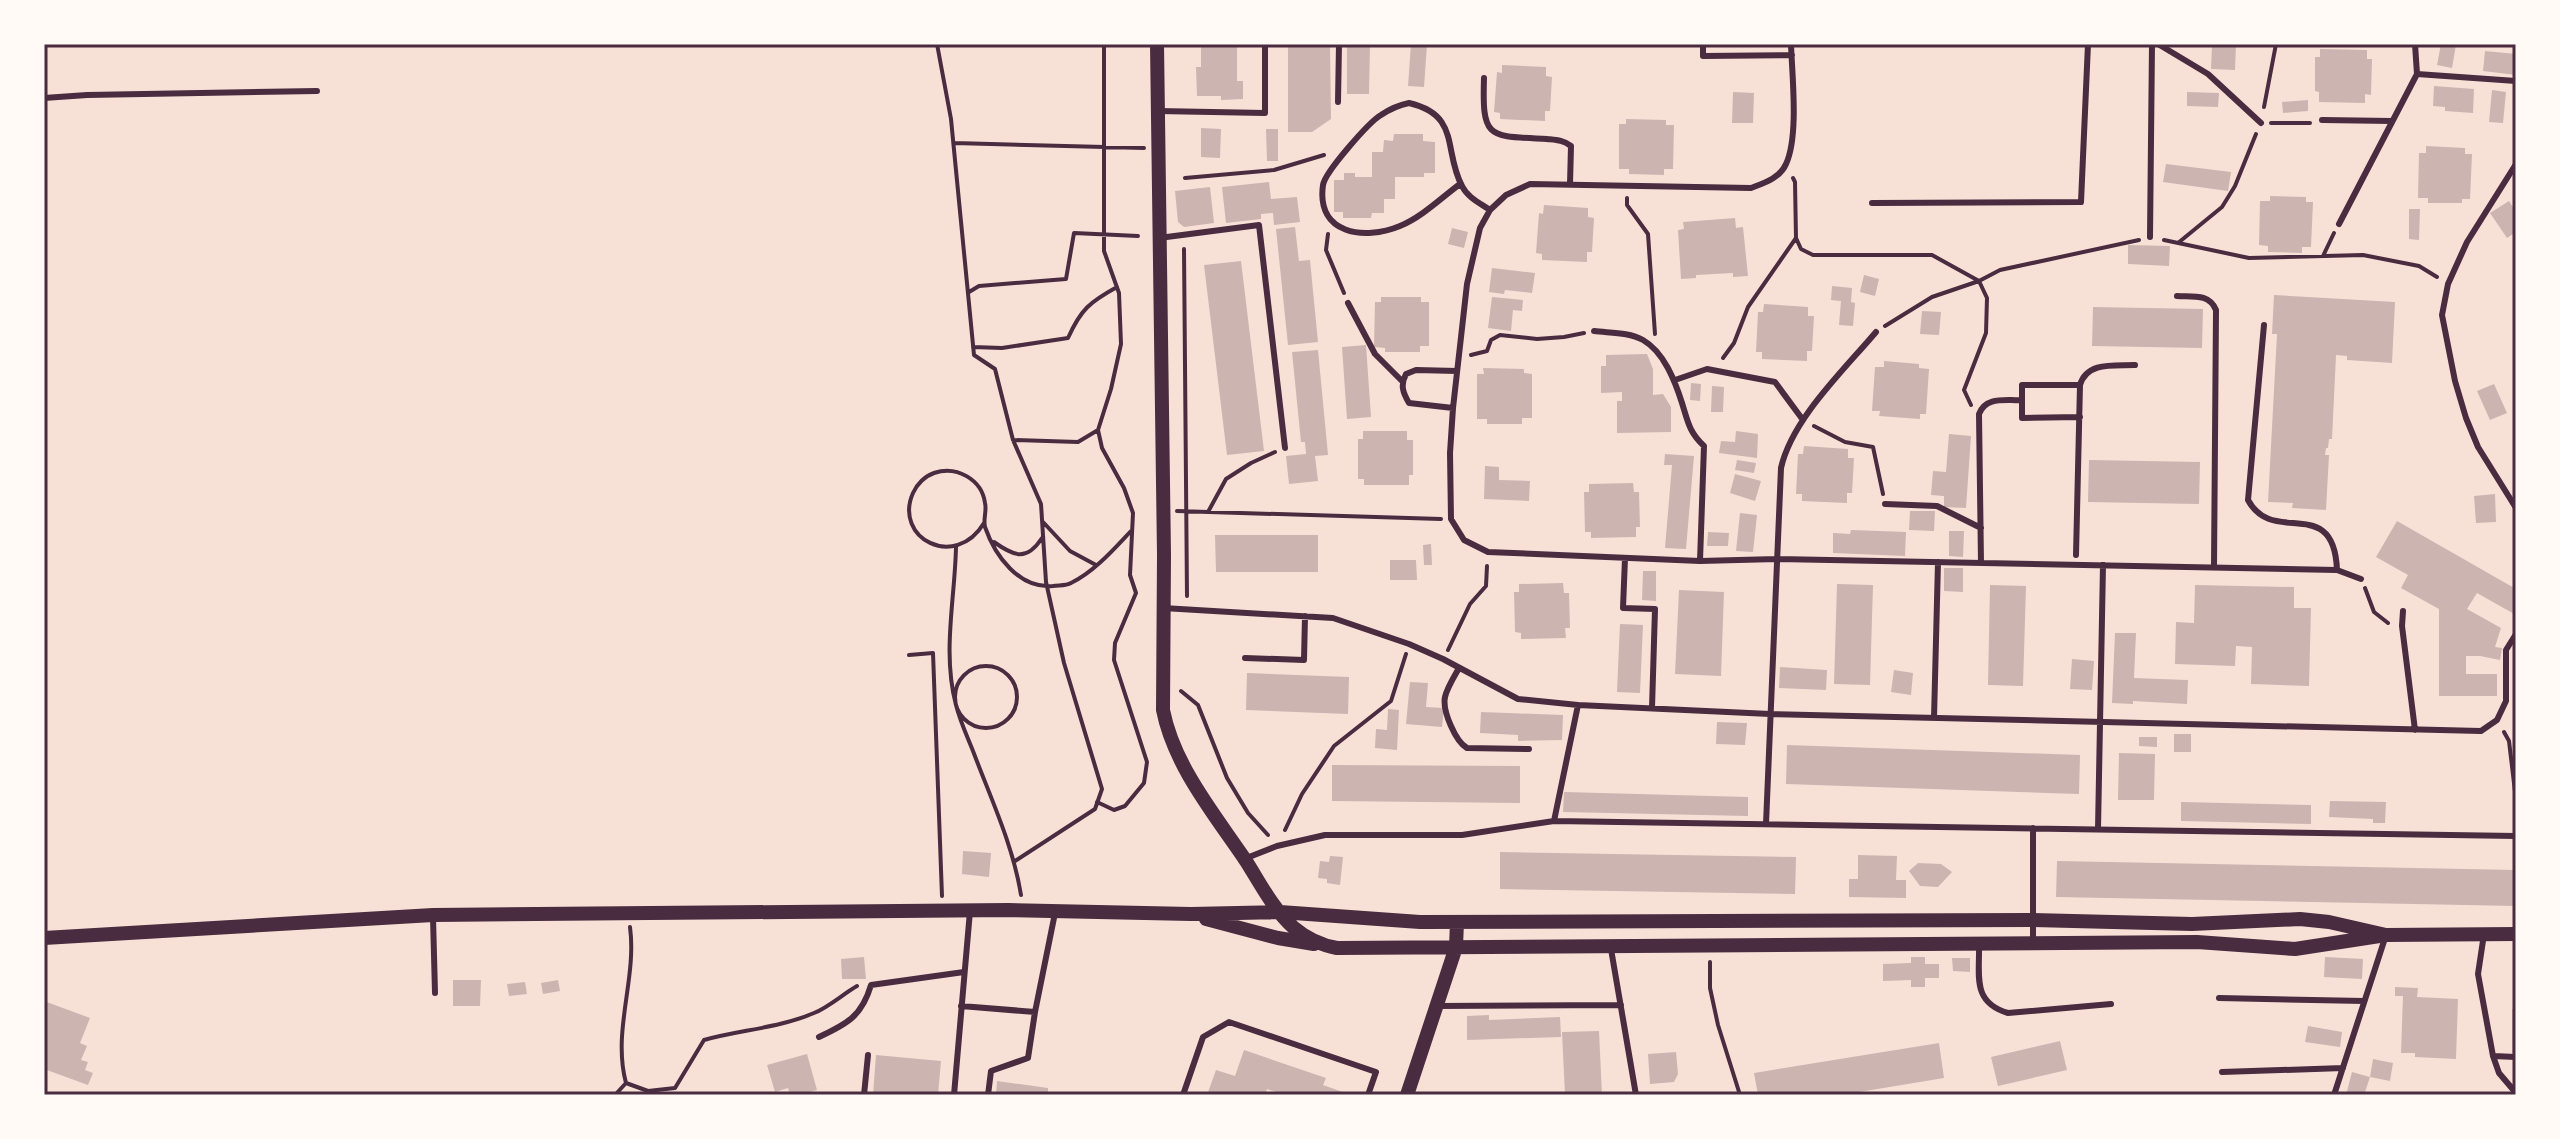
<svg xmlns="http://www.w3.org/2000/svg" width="2560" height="1139" viewBox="0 0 2560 1139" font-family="Helvetica,sans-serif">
	<rect width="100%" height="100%" fill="#f7e1d7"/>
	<path fill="#ccb4b1" d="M1201 44H1237V81H1243V99L1221 100V96H1197L1196 67H1201Z
		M1288 44H1330L1331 119 1312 132H1288Z
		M1347 44H1370L1369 94H1347Z
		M1411 44 1427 45 1424 87 1408 86Z
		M2212 44H2236L2235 70 2211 69Z
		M2441 44 2456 45 2452 68 2437 65Z
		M2320 49 2367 50V59H2372L2371 95 2365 94V103L2319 102V92L2315 91V57H2320Z
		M2485 51 2516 54V75L2483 71Z
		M1502 65 1546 67V76L1552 77 1550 111H1545V121L1500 119V113L1494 112 1497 72 1502 73Z
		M2434 86 2474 89 2473 113 2445 111V107L2433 106Z
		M2492 90 2506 92 2503 123 2489 122Z
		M1733 92 1754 93 1753 123H1732Z
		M2187 92 2219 93 2218 107 2187 106Z
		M2308 100V111L2283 113 2282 102Z
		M1626 119 1666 120V125H1674L1673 169H1664V175L1629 174V169H1619V124H1626Z
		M1201 128 1221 129 1220 158 1201 157Z
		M1266 129H1278V161H1267Z
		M1394 134H1423V141L1435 142V173H1424V177H1395V199H1384V213H1372L1371 218H1343V212H1334V180H1344V173H1355V177H1372V152H1383L1384 140 1393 141Z
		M2426 146 2465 148V154H2472L2470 199H2462V203H2428V198H2418L2419 153H2426Z
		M2166 164 2231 172 2228 191 2163 182Z
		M1269 182 1271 199 1297 197 1300 222 1274 225 1273 213 1261 214V219L1226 223 1222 187Z
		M1210 187 1214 223 1184 227 1178 222 1175 191Z
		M2270 196 2306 197V202H2313L2311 247H2302V253L2268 252V246L2259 245 2260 201H2270Z
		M2509 201 2516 212V232L2507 238 2490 213Z
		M1544 205 1588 208V217L1594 218 1592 252H1587V262L1542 260V254L1536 253 1539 213 1543 214Z
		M2409 209H2420L2419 240 2409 239Z
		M1735 218 1736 228 1743 227 1748 276 1733 277V273L1696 275V278L1681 279 1678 230 1684 229 1683 222Z
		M1295 227 1299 261 1310 260 1318 342 1288 345 1276 229Z
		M1452 228 1468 232 1464 248 1448 244Z
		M2128 245 2170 246 2169 266 2128 264Z
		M1241 261 1264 451 1227 455 1204 265Z
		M1492 268 1535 273 1532 293 1505 290 1504 294 1489 292Z
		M1864 275 1879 279 1875 296 1860 292Z
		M1832 286 1852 288 1851 302 1855 303 1853 326 1839 325 1841 301 1831 300Z
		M2274 295 2395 302 2392 363 2347 360V356L2336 355 2332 439H2329L2328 448H2326L2325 455H2329L2326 510 2292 508 2293 503 2268 502 2277 334H2272Z
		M1381 297H1421V302H1429V346H1420V352H1385V348L1374 347 1375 302H1381Z
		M1492 297 1523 300 1522 311 1513 310 1511 331 1488 328Z
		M1764 304 1808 307V316H1814L1812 351H1807V361L1762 359V352H1756L1758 312H1763Z
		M2093 307 2203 309 2202 348 2092 346Z
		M1922 311 1941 312 1939 335 1920 334Z
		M1366 345 1371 417 1347 419 1342 347Z
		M1318 350 1328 455 1315 456 1318 481 1289 484 1286 456 1306 454 1305 442H1301L1292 352Z
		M1647 354 1653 369V395L1663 394 1671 407V432L1617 433V401H1622V392L1601 393V366H1606V355Z
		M1884 361 1919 364V368L1929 369 1926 414H1920V419L1879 416 1880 411H1872L1875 367H1884Z
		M1483 368 1524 369V373L1532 374V418H1522V424H1487V419H1477V374H1484Z
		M1691 383 1701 384 1700 401 1690 400Z
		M2494 384 2507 413 2490 420 2477 391Z
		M1712 386 1724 387 1723 412H1711Z
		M1363 431H1407V440H1413V475H1409V485H1364V479H1358V439H1363Z
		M1736 431 1758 434 1757 458 1719 453 1721 441 1735 442Z
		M1949 434 1971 436 1966 508 1944 507V496L1931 495 1933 471 1946 472Z
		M1804 446 1848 449V458H1854L1852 493H1847V503L1802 501V494H1796L1798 454H1803Z
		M1665 454 1694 456 1686 549 1665 548 1672 465H1664Z
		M1737 460 1756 463 1754 473 1735 470Z
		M2089 460 2200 462 2199 504 2088 502Z
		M1485 466 1499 467V480L1530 481 1529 501 1484 499Z
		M1735 474 1761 481 1755 501 1730 493Z
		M1633 483 1634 492H1639L1640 527H1636V537L1591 538V532H1585L1584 492H1589V484Z
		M2495 494 2496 522 2476 523 2474 496Z
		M1910 511H1935L1934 531 1909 530Z
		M1740 513 1757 515 1753 552 1736 551Z
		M2397 521 2516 589V615L2477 593 2467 609 2501 628 2495 647 2502 648 2500 660 2480 656H2466V674H2497V696H2439V609L2401 588 2408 575 2376 557Z
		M1851 530 1906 532 1905 556 1833 553V533L1850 534Z
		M1949 531H1964L1963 557 1949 556Z
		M1708 532 1729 533 1728 546H1707Z
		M1215 535H1318V572H1216Z
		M1431 544 1432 565H1424L1423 545Z
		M1390 560H1416L1417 580H1390Z
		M1944 568H1963V592L1944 591Z
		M1643 571H1656V601L1642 600Z
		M1563 583 1564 593H1569L1570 628H1565L1566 638 1521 639V633L1515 632 1514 592H1519V584Z
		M1837 584 1873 585 1870 685 1834 684Z
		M1990 585 2026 586 2023 686 1988 685Z
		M2195 585 2294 587V608H2311L2309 686 2251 684 2252 647 2236 646 2235 666 2175 664 2176 622 2194 623Z
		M1679 590 1724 592 1721 676 1675 674Z
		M1620 624 1643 625 1640 693 1617 692Z
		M2115 633H2136L2134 678 2188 680 2187 704 2133 701V704L2112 703Z
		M2072 659 2094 661 2092 690 2070 689Z
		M1780 667 1827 670 1826 690 1779 688Z
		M1894 670 1913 673 1911 695 1891 692Z
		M1247 673 1349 677 1348 714 1246 710Z
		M1410 682 1428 683 1426 707 1444 708 1442 727 1406 724Z
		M1388 709 1399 710 1397 750 1375 748 1376 729 1387 730Z
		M1481 712 1563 715 1562 740 1518 741V735L1480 733Z
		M1717 722 1747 723 1745 745 1716 744Z
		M2174 734H2191V752H2174Z
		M2139 737H2157V747L2139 746Z
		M1787 745 2080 755 2079 794 1786 784Z
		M2119 753 2155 754 2154 800H2118Z
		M1332 765 1520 766V803L1332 801Z
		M1564 792 1748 797V816L1563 812Z
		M2330 801 2386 802 2385 823H2373V819L2329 817Z
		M2181 802 2311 805V824L2181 821Z
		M963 851 991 853 989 877 962 874Z
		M1500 852 1796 857 1795 894 1500 889Z
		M1858 855 1897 856 1896 880H1906V898L1849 897V879H1858Z
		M1330 856 1343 857 1340 885 1327 883V879L1318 878 1320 861 1329 862Z
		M2057 861 2516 870V906L2056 897Z
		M1918 863 1941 864 1952 872 1938 887 1920 886 1909 871Z
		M864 957 866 979H842L841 959Z
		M1911 957H1925V964H1939V978H1925V987H1911V980L1883 981V964L1911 963Z
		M2325 957 2363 959 2362 979 2324 977Z
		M1952 958H1970V972L1953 971Z
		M453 980H481L480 1006H453Z
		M558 980 560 991 543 994 541 983Z
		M525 982 527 994 509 996 507 984Z
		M2395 987 2418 988 2417 997 2458 999 2456 1059 2415 1057V1053H2401L2403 996H2395Z
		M44 1001 90 1018 80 1043 87 1046 81 1060 88 1062 85 1070 93 1073 88 1085 44 1069Z
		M2512 1009H2516V1053H2512Z
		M1489 1015V1020L1560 1017 1561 1037 1467 1040V1016Z
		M2308 1026 2342 1032 2340 1047 2305 1042Z
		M1599 1031 1602 1095H1565L1562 1032Z
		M2060 1041 2067 1070 1998 1086 1991 1057Z
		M1939 1043 1944 1078 1841 1095H1758L1754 1073Z
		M1244 1050 1326 1078 1323 1085 1351 1095H1285L1267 1089 1265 1095H1207L1216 1070 1235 1076Z
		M1676 1052 1678 1074 1674 1082 1650 1084 1648 1054Z
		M807 1054 817 1090 800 1095H790L788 1088 775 1092 767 1065Z
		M876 1055 941 1061 938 1095H873Z
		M2373 1059 2393 1063 2390 1081 2370 1077Z
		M2352 1072 2370 1077 2364 1095H2346Z
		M997 1081 1048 1088V1095H996Z"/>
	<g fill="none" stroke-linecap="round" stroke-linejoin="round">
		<path stroke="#4a2c40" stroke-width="4" d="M937 44 951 119 974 355 995 369 1013 440 1041 504 1046 582 1064 663 1102 789 1095 809 1015 861
			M2264 107 2276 44
			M2271 123H2310
			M954 143 1144 148
			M1185 178 1274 170 1324 155
			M1793 178 1795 182 1796 238 1801 249 1813 255H1932L1979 281 1987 298 1986 333 1964 390 1971 405
			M1627 198V205L1648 234 1655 334
			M1328 234 1326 250 1344 293
			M2164 240 2249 258 2363 255 2419 266 2437 277
			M2178 243 2222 207 2235 186 2256 134
			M1184 249 1187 596
			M2323 256 2334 233
			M969 292 979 286 1066 279 1074 233 1138 236
			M1885 326 1932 297 1979 281 2000 270 2139 240
			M973 347 1002 348 1068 338C1081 309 1090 302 1117 287
			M1471 355 1487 351 1491 340 1500 335 1537 339 1564 337 1584 333
			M1723 358 1734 343 1748 307 1796 238
			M1814 426 1845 442 1873 447 1883 494
			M1013 440 1078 442 1098 430
			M1177 511 1441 519
			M1208 512 1226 479 1251 463 1275 452
			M2515 518 2516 532
			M1043 522 1070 551 1096 565
			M984 523C955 571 893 538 913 493 917 484 925 476 934 473 957 465 982 480 985 503 987 511 983 519 985 527 995 556 1019 589 1053 586 1059 585 1066 586 1071 583 1094 572 1114 549 1131 531
			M994 542C1015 557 1027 561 1042 538
			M956 547C955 599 942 653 956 705 960 721 967 736 973 751 991 799 1013 845 1021 895
			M2365 588 2374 612 2388 623
			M1448 650 1470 604 1486 586 1487 566
			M909 655 933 653 942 896
			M955 697a31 31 0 1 1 62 0a31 31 0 1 1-62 0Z
			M1181 691 1198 705 1227 778 1248 813 1268 835
			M2504 732 2509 741 2516 800
			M1097 802 1114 810 1125 806 1144 783 1147 762 1114 660 1115 643 1136 593 1130 575 1133 513 1124 488 1102 448 1098 430 1111 389 1121 344 1119 293 1104 251V44
			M1285 830 1302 794 1334 746 1391 701 1406 654
			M630 927C637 979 612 1031 626 1083L648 1091 675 1088 704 1040C740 1030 779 1028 814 1013 829 1007 843 994 857 986
			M1710 962V988L1718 1025 1740 1095
			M615 1095 626 1083"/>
		<path stroke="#4a2c40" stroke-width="6" d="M1703 44V56L1792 55
			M1791 44C1792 75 1799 136 1786 164 1780 178 1764 183 1751 188L1530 184 1506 195 1490 210 1480 228 1467 284 1453 408 1450 453 1451 519 1464 540 1488 552 1700 561 1777 559 2337 570 2361 579
			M2158 44 2208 74 2261 123
			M2415 44 2417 74 2516 81
			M1484 78C1482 140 1488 136 1547 139 1556 140 1563 140 1571 146L1570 184
			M44 98 87 95 317 91
			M1338 102 1339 44
			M1158 111 1265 113V44
			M2322 120 2392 121
			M1460 184C1441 198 1422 217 1400 226 1364 241 1316 234 1323 185 1325 172 1369 122 1381 115 1390 109 1399 105 1409 103 1461 115 1443 151 1462 186 1468 198 1480 203 1490 210
			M1872 203 2081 202 2088 44
			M2339 224 2417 74
			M2150 237 2152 44
			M1159 238 1259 225 1285 448
			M2177 296C2192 297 2209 293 2216 310L2214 567
			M1348 303 1375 354 1402 381
			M2264 325 2248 500C2273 547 2334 493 2337 570
			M1594 331C1610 333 1629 332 1643 340 1664 352 1675 381 1682 403 1688 422 1689 432 1704 446L1700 561
			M1675 380 1707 369 1775 382 1803 420
			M1453 408 1409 403C1403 393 1400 385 1406 374L1416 370 1457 371
			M2080 417 2022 418V385H2080
			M1885 504 1937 506 1981 528
			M2516 508 2478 447 2466 418 2455 381 2442 315 2448 284 2467 242 2516 164
			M2076 555 2080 385C2087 361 2115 366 2135 365
			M1625 558 1623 608 1655 609 1652 708
			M1981 563 1979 414C1986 396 2005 401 2022 400
			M1163 608 1333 618 1409 644 1443 659 1518 699 1578 705 1770 714 2481 731 2497 720 2506 701V650L2516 634
			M2403 611 2402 626 2415 730
			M1245 658 1304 660 1305 616
			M1459 668C1454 677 1447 688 1445 697 1442 711 1456 742 1467 748L1529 749
			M1934 718 1938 562
			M1554 821 1578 705
			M1766 824 1781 468C1792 419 1844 370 1876 332
			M2098 829 2103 565
			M1244 859 1277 846 1325 835H1462L1554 821 2516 836
			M433 917 435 993
			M2484 934 2478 974 2493 1056 2499 1073 2516 1093
			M2033 941V828
			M1979 943C1980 975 1971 1002 2008 1013L2111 1004
			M1611 949 1636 1095
			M2219 998 2364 1001
			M961 1006 1035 1012 1055 913
			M1436 1006 1621 1005
			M819 1037C847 1024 862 1016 871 985L964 972
			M2493 1056 2516 1057
			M2222 1072 2343 1068
			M864 1095 868 1055
			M954 1095 970 911
			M988 1095 991 1071 1028 1058 1035 1012
			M1183 1095 1203 1037 1229 1022 1376 1072 1368 1095
			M2334 1095 2386 935"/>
		<path stroke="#4a2c40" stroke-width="14" d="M1157 44 1164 555 1163 710C1174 766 1215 815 1246 861 1260 883 1273 909 1293 927 1306 938 1320 945 1337 948L2197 942 2295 949 2386 935 2516 934
			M1206 919 1278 938 1314 944
			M44 938 433 915 1008 910 1191 914 1280 912 1420 922 2033 920 2192 924 2300 919 2329 922 2386 935
			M1407 1095 1456 947 1457 922"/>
	</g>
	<rect width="2560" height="1139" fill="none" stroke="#fffaf5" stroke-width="92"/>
	<rect x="46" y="46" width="2468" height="1047" fill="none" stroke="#4a2c40" stroke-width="3"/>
</svg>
